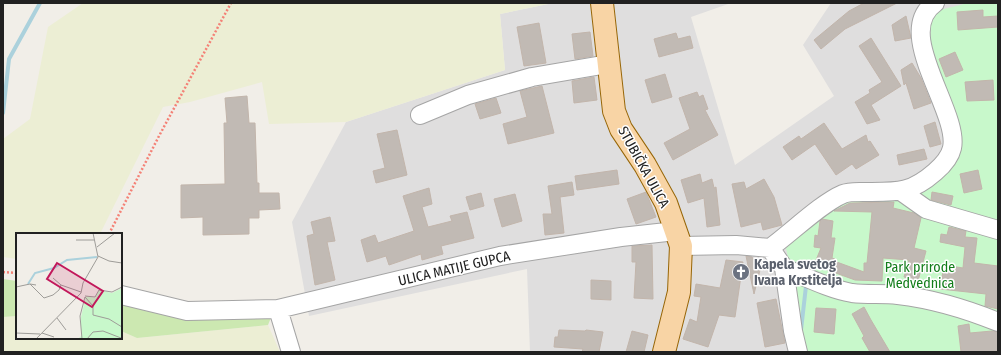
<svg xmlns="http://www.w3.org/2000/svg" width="1001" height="355" viewBox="0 0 1001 355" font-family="'Fira Sans Condensed',sans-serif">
	<rect width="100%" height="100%" fill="#f1eee8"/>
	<path fill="#dfdede" d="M553 3H731L691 17 735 165 834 96 803 45 831 3H998V352H530L527 269 309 316 292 222 346 122 505 70 500 14Z"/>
	<path fill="#eceed4" d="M83 3H553L500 14 505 70 346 122 269 124 262 82 190 102 163 107 100 234H17V259L3 257V139L30 119 48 27Z
		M17 316V338H121V331L137 338 268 325 280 352H3V317Z"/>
	<path fill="#cce8b1" d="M3 279 17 281V316L3 317Z
		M121 303 272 315 268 325 137 338 121 331Z"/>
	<path fill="#c8f8cb" d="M968 3H998V352H807L786 248C808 224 834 201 867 198L958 156 930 44 931 24 936 11Z"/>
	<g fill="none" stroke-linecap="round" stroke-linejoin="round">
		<path stroke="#abd1dc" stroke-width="4" d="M3 113 9 59 40 3
			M801 330 806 286"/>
	</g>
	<path fill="#c1bab4" stroke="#c2b5ab" d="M864 3H897L845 29 821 49 814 40 849 11Z
		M983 10V17L998 16V27L958 30 957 12Z
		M906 16 911 38 895 41 892 25Z
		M539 23 546 63 524 66 517 27Z
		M590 32 593 56 575 59 572 34Z
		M676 33 678 39 690 36 693 48 659 57 654 39Z
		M871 38 901 86 871 105 880 120 867 124 855 102 870 93 869 90 882 82 859 46Z
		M955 52 963 70 946 77 939 59Z
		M912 63 921 78 931 103 914 109 906 83 904 85 901 70Z
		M665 74 672 97 652 103 645 80Z
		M594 77 597 100 574 103 572 81Z
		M993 80 994 100 967 101 965 82Z
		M542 86 554 133 508 144 503 124 527 117 520 91Z
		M697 92 699 97 703 95 708 109 705 110 718 135 673 160 664 143 690 129 679 98Z
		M247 96 249 123H255L257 183H259V193H279L280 209 259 210V218H249V234L203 235V217L181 218V185L225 184 224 123H227L225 98Z
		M496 98 501 113 480 119 475 104Z
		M935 122 941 144 930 147 924 126Z
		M824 123 842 149 866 135 868 142 870 141 879 155 856 169 852 164 836 175 815 144 792 160 783 147 799 136 801 139Z
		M397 130 407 175 376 183 373 171 385 168 377 134Z
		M924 149 927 159 899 165 897 155Z
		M617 170 619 184 577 190 575 176Z
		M978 170 982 189 964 193 960 174Z
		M700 174 702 183 712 179 714 188 716 187 720 225 707 227 704 198 688 203 681 180Z
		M764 179 774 197 782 225 763 230 761 222 741 227 732 184 744 182 746 189Z
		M572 182 574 195 560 197 564 233 545 235 543 214H552L548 186Z
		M429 188 432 204 422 207 428 227 452 221 450 216 467 212 474 238 441 246 443 254 422 260 421 254 389 265 386 256 367 262 361 240 375 235 378 243 414 231 403 196Z
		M646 192 656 217 636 224 627 199Z
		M932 192 953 196 951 205 931 200Z
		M481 193 484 206 470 210 466 197Z
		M515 194 522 221 502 227 494 199Z
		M894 202 893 208 914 213 921 218 914 248 926 251 918 281 904 277 909 260 883 258 882 281 855 280 814 265 821 248 814 247 815 235 818 236 820 221 822 219 833 221 831 238H835L832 258 835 259 834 261 864 272V263H867L872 212 834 211 850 203Z
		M330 217 335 241 327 242 335 280 315 285 307 236 314 234 311 222Z
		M949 227 966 231 965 237 977 238 974 263 998 266V309L985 306 986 294 940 289 944 265 963 268 965 247 940 242 941 234 947 235Z
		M652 245 653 299 634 298 636 262H632V246Z
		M746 256 752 257 760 270 754 294Z
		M726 260 743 262 735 317 719 315 708 347 683 339 690 319 697 322 701 297 694 296 696 284 720 288Z
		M591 280 611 281V300L591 299Z
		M776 299 785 343 765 347 757 303Z
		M864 307 871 320 890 352H870L862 338 864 336 852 314Z
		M816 308 836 309 834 334 814 332Z
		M969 324 970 333 992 331 998 332V352H961L958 326Z
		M559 330 585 331 586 330 603 332 599 352H582L583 349 554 347 555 337H558Z
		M632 331 648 335 644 352H626Z"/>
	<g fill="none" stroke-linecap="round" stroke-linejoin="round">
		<g stroke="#a5a5a5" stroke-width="20">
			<path id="minor" d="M420 115 468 95 532 77 608 64
				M902 192 926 209 998 230
				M681 246 736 245 770 248 784 268 793 331 798 352
				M770 248C791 233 820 204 843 194 850 191 860 192 867 192 898 192 911 193 935 172 942 166 950 157 952 148 960 112 892 32 935 3
				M784 268C806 277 829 289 852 293 868 295 883 293 898 295 933 299 966 309 998 322
				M121 295 187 311 278 309 500 256 621 237 676 231
				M278 309 291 352"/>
		</g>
		<g stroke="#976607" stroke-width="24">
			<path id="major" d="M602 3 614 111 621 129 645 165 666 203 681 246 679 292 664 352"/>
		</g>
		<path stroke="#f48176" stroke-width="2.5" stroke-dasharray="2 2" stroke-linecap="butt" d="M109 234 159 136 231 3
			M3 272 17 273"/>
		<use href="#minor" stroke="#fff" stroke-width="18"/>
		<use href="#major" stroke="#f8d4a5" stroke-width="22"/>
	</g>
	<defs>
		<g id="church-disc" transform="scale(0.9)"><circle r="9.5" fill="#6b7280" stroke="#fff"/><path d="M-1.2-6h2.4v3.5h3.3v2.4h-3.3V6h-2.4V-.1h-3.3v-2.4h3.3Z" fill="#fff"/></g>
	</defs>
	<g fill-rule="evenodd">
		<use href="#church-disc" x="741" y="272"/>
	</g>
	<g text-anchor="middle" stroke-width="3" stroke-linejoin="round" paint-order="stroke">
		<g font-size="14" fill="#212121" stroke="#fff">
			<text transform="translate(644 167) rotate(61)" y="5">STUBIČKA ULICA</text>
			<text transform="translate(454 268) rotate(-13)" y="5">ULICA MATIJE GUPCA</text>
		</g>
		<g font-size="14" font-weight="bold" fill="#5b616d" stroke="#fff" text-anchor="start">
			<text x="754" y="269">Kapela svetog<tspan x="754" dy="16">Ivana Krstitelja</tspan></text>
		</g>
		<g font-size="14" fill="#117d19" stroke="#fff">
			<text x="920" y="272">Park prirode<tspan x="920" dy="16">Medvednica</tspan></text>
		</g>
	</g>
	<g transform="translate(16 233)">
		<rect width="106" height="106" fill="#f1eee8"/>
		<path d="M106 55V106H62L65 103V84L70 63 79 65 83 57 96 60Z" fill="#c8f8cb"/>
		<path fill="none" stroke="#abd1dc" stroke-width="2" d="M12 51 19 40 38 35 51 27 81 24"/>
		<path fill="none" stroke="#9e9c98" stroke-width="1" d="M60 7H78M81 14 99 0M82 23 93 28 106 30M37 45 45 52 65 59M20 52 14 51 28 65 37 62 43 57 45 52M0 54 14 51M69 63 79 64 83 57 96 59 106 54M69 64 77 73V82L93 86 106 94M41 85 50 97M0 100 24 101M26 100 38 104M20 106 65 60 67 50 82 24 77 0M66 106 64 83 69 64M71 106 77 99 87 98 105 105"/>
		<path fill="#c2185b" fill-opacity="0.15" stroke="#c2185b" stroke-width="2" d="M41 30 87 58 76 74 31 46Z"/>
		<rect width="106" height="106" fill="none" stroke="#212121" stroke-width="2"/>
	</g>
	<rect width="1001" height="355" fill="none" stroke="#212121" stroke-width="8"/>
</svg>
